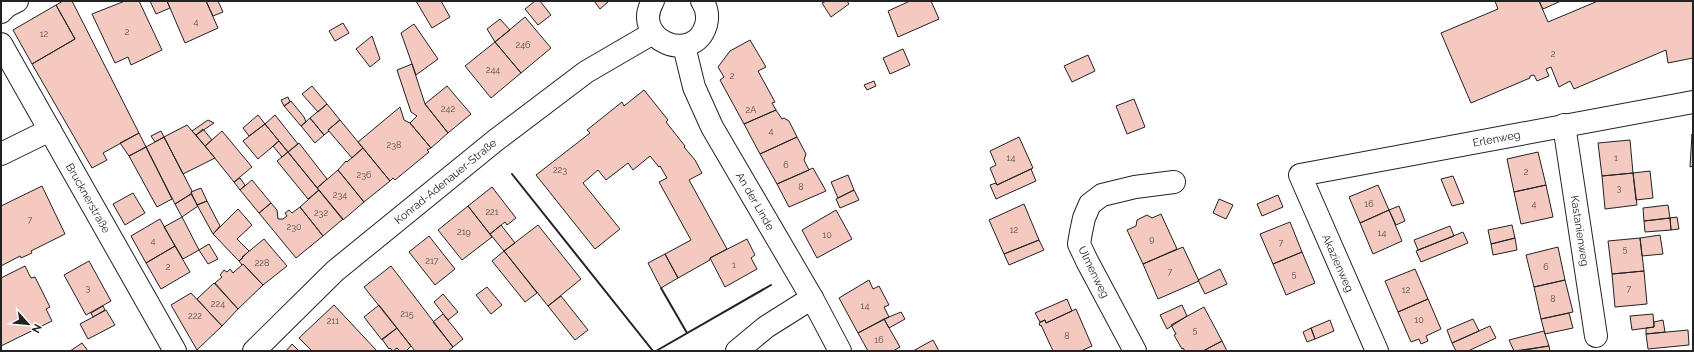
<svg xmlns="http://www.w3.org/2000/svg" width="1694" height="352" viewBox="0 0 1694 352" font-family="Raleway,sans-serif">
	<rect width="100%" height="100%" fill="#fff"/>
	<path fill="#f3c9c0" stroke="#222" d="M63 1H72L139 133 103 153 107 160 92 168 32 64 75 39 56 5Z
		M125 1H139L162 50 131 65 128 57 115 63 92 14Z
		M150 1H167L170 8 156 14Z
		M167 1H206L218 28 185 43Z
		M206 1H218L223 12 213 16Z
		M416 1H441L450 17 432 28Z
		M535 1H540L551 15 538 25 525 9Z
		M594 1H609L600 9Z
		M826 1H847L849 4 831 17 822 3Z
		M910 1H931L939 19 898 37 888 11Z
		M1495 1H1539L1548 22 1598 1H1693V58L1668 63 1666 50 1574 89 1570 81 1559 87 1551 67 1546 69 1549 76 1537 81 1534 75 1530 76V78L1471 103 1441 33 1498 9Z
		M1539 1H1561L1543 9Z
		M56 5 75 39 32 64 13 30Z
		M525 17 551 48 521 73 495 42Z
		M500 19 510 30 495 42 487 29Z
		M343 23 349 33 335 41 329 31Z
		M414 24 438 59 416 75 401 33Z
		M372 36 380 59 370 67 356 49Z
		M750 40 766 67 758 71 775 102 772 103 776 110 744 124 720 80 724 77 718 67 730 51Z
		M495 42 521 73 491 98 465 66Z
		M903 49 910 65 890 74 883 58Z
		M1088 55 1095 71 1072 82 1064 66Z
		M412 64 425 104 448 133 431 148 410 123 417 116 411 112 397 70Z
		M874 81 876 86 867 90 864 85Z
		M312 86 327 104 318 112 302 94Z
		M447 86 471 114 448 133 425 104Z
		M644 90 668 120 666 122 685 146 684 147 695 160 702 173 689 180 727 249 710 258V260L678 278 665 254 691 240 659 182 667 178 660 166 659 167 650 156 633 170 628 163 606 180 598 170 583 183 620 229 595 249 536 175 590 133 587 130 622 102 624 106Z
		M288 97 290 102 284 106 281 100Z
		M1134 99 1145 127 1127 134 1116 106Z
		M291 101 304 117 306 122 301 126 284 106Z
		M327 104 340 120 328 130 329 131 324 135 310 118Z
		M400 107 404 120 410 123 431 148 427 150 429 152 395 180 393 178 390 181 358 142Z
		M776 110 782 119 784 118 789 121 797 137 760 154 744 124Z
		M258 115 265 124 249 136 243 128Z
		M275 115 298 144 288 152 265 124Z
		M310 118 324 135 315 143 301 126Z
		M208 120 214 123 196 135 192 131Z
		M340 120 363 148 352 158 328 130Z
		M265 124 279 141 258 159 243 141Z
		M187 125 215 158 183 174 164 137Z
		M203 129 212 140 205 146 196 135Z
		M161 131 164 137 155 142 151 136Z
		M222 131 252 167 234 182 205 146Z
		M139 133 146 147 129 156 120 143Z
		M1692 134 1693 166 1690 167Z
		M164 137 192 191 191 194 175 204 146 147Z
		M797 137 806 154 804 160 809 170 777 184 760 154Z
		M1019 137 1033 168 997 185 990 168 996 165 990 151Z
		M1630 140 1633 173 1602 176 1598 143Z
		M279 141 288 152 282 157 273 146Z
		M299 143 327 179 317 188 288 152Z
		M146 147 172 199 157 207 129 156Z
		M363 148 390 181 364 202 338 170 346 161 347 162Z
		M288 152 319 190 308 199 277 161Z
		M1538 152 1546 185 1514 192 1507 159Z
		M813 168 826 191 789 207 777 184Z
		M1031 169 1036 181 996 199 990 185 996 183 997 185Z
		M338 170 364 202 343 220 317 188Z
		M1650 171 1653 198 1636 200 1633 173Z
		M1633 173 1637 205 1605 209 1602 176Z
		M848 175 854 190 838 198 831 182Z
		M1453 176 1464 203 1452 206 1441 179Z
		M240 178 245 185 240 190 234 182Z
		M252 180 271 203 259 213 240 190Z
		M1378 185 1389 210 1360 223 1349 197Z
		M1546 185 1553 217 1521 224 1514 192Z
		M42 186 65 234 31 251 32 253 21 258 20 256 1 266V206Z
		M492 187 516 218 507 225 505 222 490 234 468 206Z
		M201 188 207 201 197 205 191 192Z
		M319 190 343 219 323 236 300 207Z
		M854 190 859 200 840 208 836 199Z
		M133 193 145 213 125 225 113 204Z
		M191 194 198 206 182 217 175 204Z
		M1278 195 1283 207 1262 216 1257 204Z
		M1219 199 1233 205 1226 219 1213 213Z
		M207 201 220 226 213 234 197 205Z
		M271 203 277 210 278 219H283L287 216 285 213 289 210 292 213 300 207 323 236 296 258 259 213Z
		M1024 204 1039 240 1004 254 989 220Z
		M1668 205 1670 218 1644 221 1643 208Z
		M468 206 492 237 462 260 438 230Z
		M1399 206 1405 221 1396 225 1389 210Z
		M238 209 252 225 237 239 249 251 239 261 213 234Z
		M836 210 852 239 817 258 802 230Z
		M1389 210 1402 241 1373 254 1360 223Z
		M1161 214 1177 249 1143 264 1127 230 1136 226 1137 220 1147 215 1152 218Z
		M182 217 199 250 183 259 164 227Z
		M1677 217 1679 229 1671 230 1670 218Z
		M1670 218 1671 230 1645 232 1644 221Z
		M160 219 175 246 146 263 131 236Z
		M1290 222 1302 252 1273 264 1260 234Z
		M501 225 515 243 504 251 490 234Z
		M538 225 581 279 548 306 504 251Z
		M1512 225 1515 238 1491 244 1488 230Z
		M1450 226 1454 236 1418 250 1414 240Z
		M1463 232 1468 243 1421 262 1416 251Z
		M1660 235 1663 254 1642 256 1640 238Z
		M429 236 455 269 435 285 409 252Z
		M1515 238 1517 250 1493 255 1491 244Z
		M1640 238 1644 271 1612 274 1608 241Z
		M264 239 287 266 263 285 243 264 242 265 239 261 243 258 242 257Z
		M747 239 755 255 751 258 757 269 725 287 710 258Z
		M1039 240 1044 250 1009 265 1004 254Z
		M209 244 218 259 208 264 199 250Z
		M175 246 190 272 161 289 146 263Z
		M1183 247 1199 281 1158 299 1143 264Z
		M1558 247 1565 280 1534 287 1526 255Z
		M504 251 537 293 525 302 492 261Z
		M1302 252 1315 283 1286 295 1273 264Z
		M665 254 678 278 661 288 648 263Z
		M89 261 111 301 86 315 64 275Z
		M243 264 263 285 238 309 215 283 222 277 220 275 224 270 227 272 230 269 233 273Z
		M25 266 31 278 35 277 50 307 46 309 52 321 1 346V278Z
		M391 266 453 347 448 351H415L364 287Z
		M1220 269 1227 284 1205 294 1198 280Z
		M1415 269 1428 299 1398 312 1385 281Z
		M1644 271 1647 304 1615 307 1612 274Z
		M869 280 873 289 879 286 889 305 884 307 889 317 858 333 839 298Z
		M1565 280 1573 312 1541 319 1534 287Z
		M214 283 238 309 222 326 197 299Z
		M487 287 502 305 491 314 476 295Z
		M191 293 222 326 197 350 171 305Z
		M443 294 458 312 448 320 434 302Z
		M561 296 588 330 575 340 548 306Z
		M1067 299 1072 311 1046 323 1045 320 1040 322 1035 313Z
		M1428 299 1441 329 1426 336 1428 341 1421 344 1419 339 1411 342 1398 312Z
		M334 305 377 351H312L299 338Z
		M379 305 397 328 382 340 364 317Z
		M1182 305 1187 316 1167 329 1160 315Z
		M103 306 105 310 93 317 91 313Z
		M1204 307 1222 341 1203 351H1185L1183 348 1182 349 1174 335 1176 334 1171 325Z
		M1076 309 1092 346 1081 351H1053L1041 325 1040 326 1039 323 1045 320 1046 323Z
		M106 310 115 325 88 339 80 324Z
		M901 312 905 319 889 328 884 319Z
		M1569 313 1573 328 1545 334 1541 319Z
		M443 314 463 339 453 347 433 322Z
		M1653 314 1654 327 1632 330 1630 316Z
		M884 319 900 347 893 351H868L858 333Z
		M1473 319 1479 331 1452 343 1447 330Z
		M1330 320 1334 331 1315 339 1311 328Z
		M1663 320 1665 332 1646 334V328L1654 327V322Z
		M1490 326 1496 338 1468 351H1456L1452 343Z
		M397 328 411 346 406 351H400L397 348 393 351 390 348 389 349 382 339Z
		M1311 328 1315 339 1307 342 1303 332Z
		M1688 330 1689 345 1648 349 1646 334Z
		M1544 331 1549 346 1514 351 1509 340Z
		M933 340 939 351H913Z
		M1222 341 1227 351H1203Z
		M82 343 88 351H70Z
		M292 344 299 351H286Z
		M1549 346 1550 351H1519Z"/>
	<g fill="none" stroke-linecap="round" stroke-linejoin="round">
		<g stroke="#222" stroke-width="24">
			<g id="minor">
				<path d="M653 1C630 40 694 66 706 25 708 17 707 8 702 1"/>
				<path d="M1 12 7 6 17 1"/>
				<path id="s1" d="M1 44 175 351"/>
				<path id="s2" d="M684 46 694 87 712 127 812 298 840 351"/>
				<path id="s3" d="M1564 125 1596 336"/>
				<path d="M1 154 50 130"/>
				<path id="s4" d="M254 351 335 271 496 140 586 72 653 33"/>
				<path d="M737 351 766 327 812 298"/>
				<path d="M1135 351 1087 261 1079 244 1081 232 1084 218 1090 204 1102 195 1135 187 1174 182"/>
				<path id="s5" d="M1377 351 1300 175 1693 102"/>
			</g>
		</g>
		<use href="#minor" stroke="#fff" stroke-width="22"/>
		<path stroke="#222" stroke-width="2" d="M512 174 653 351
			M661 288 687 333
			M656 351 771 285"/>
	</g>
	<g text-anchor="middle" stroke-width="3" stroke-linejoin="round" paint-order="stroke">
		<g font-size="9" fill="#564c4a">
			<text x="196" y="25">4</text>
			<text x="127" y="35">2</text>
			<text x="44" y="37">12</text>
			<text x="523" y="48">246</text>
			<text x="1553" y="57">2</text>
			<text x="493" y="73">244</text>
			<text x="732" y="79">2</text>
			<text x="448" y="112">242</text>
			<text x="751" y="113">2A</text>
			<text x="771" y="134">4</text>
			<text x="394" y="148">238</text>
			<text x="1011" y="161">14</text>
			<text x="1616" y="161">1</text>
			<text x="786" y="168">6</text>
			<text x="560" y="173">223</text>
			<text x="1526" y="175">2</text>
			<text x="364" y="178">236</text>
			<text x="801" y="190">8</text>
			<text x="1619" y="191">3</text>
			<text x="340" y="198">234</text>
			<text x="1369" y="207">16</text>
			<text x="1534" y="207">4</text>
			<text x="492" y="215">221</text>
			<text x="321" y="216">232</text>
			<text x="30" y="223">7</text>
			<text x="294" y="230">230</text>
			<text x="1014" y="233">12</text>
			<text x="464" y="235">219</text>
			<text x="1382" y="236">14</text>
			<text x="827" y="238">10</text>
			<text x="1152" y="242">9</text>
			<text x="153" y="244">4</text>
			<text x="1281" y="246">7</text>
			<text x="1625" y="252">5</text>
			<text x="432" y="264">217</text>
			<text x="262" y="266">228</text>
			<text x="734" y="268">1</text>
			<text x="168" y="270">2</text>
			<text x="1546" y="270">6</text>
			<text x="1170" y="275">7</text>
			<text x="1294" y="277">5</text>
			<text x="88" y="291">3</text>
			<text x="1629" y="292">7</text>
			<text x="1406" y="293">12</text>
			<text x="1553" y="302">8</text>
			<text x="218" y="307">224</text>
			<text x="865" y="309">14</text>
			<text x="407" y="317">215</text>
			<text x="195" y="319">222</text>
			<text x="1419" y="323">10</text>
			<text x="333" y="324">211</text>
			<text x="1195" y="333">5</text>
			<text x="1067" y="339">8</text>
			<text x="879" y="343">16</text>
		</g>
		<g font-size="11" fill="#222" stroke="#fff">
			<text dy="4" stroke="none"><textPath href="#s5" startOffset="392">Erlenweg</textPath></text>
			<text dy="4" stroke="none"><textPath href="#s4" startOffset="256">Konrad-Adenauer-Straße</textPath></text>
			<text dy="4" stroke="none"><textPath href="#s1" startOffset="177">Brucknerstraße</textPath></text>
			<text dy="4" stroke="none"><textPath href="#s2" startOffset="172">An der Linde</textPath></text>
			<text dy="4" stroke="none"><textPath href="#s3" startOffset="107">Kastanienweg</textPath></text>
			<text transform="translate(1338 263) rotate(66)" y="4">Akazienweg</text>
			<text transform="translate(1094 272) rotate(64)" y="4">Ulmenweg</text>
		</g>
	</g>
	<rect width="1694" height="352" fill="none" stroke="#222222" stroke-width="4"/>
	<g transform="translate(28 324) rotate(117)" stroke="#ffffff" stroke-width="3" paint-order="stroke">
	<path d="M0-3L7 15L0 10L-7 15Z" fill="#222222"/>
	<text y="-6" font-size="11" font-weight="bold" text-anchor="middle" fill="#222222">N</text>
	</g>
</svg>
